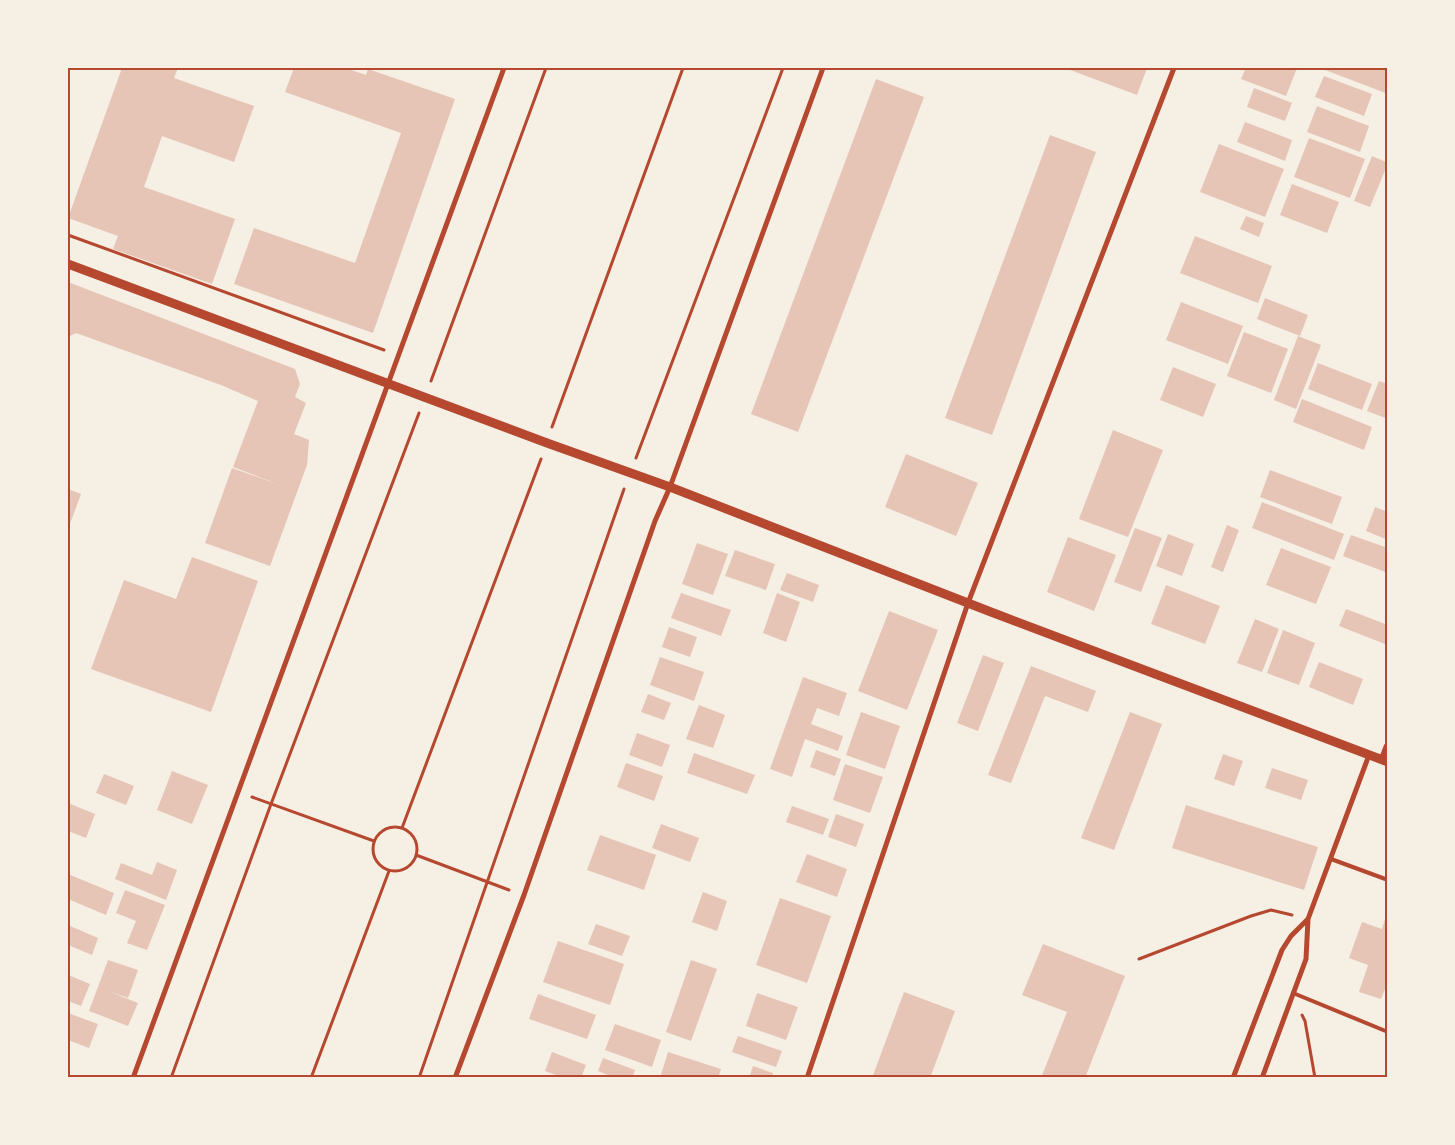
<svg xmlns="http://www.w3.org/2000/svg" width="1455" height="1145" viewBox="0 0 1455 1145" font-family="'Alegreya Sans',sans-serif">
	<rect width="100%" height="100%" fill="#f6efe4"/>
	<path fill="#e6c5b7" d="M122 68H178L174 78 254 106 234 162 162 136 144 187 235 219 212 284 113 249 118 236 68 218Z
		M294 68H345L366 75 368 69 455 99 373 333 234 284 254 228 355 263 401 133 285 92Z
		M1065 68H1147L1137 95Z
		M1246 68H1297L1286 96 1241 79Z
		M1320 68H1388V94Z
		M1324 76 1372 94 1364 116 1315 97Z
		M876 79 924 97 798 432 751 414Z
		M1254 88 1292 103 1285 121 1247 107Z
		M1317 106 1369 126 1360 152 1307 132Z
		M1245 122 1292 140 1285 161 1237 142Z
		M1050 135 1096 152 992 435 945 418Z
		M1309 138 1365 159 1350 198 1294 177Z
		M1219 144 1284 169 1265 217 1200 192Z
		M1372 156 1388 163 1370 207 1354 201Z
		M1292 184 1339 202 1327 233 1280 215Z
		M1246 216 1264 223 1259 237 1240 229Z
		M1195 236 1272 266 1258 303 1180 273Z
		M68 282 295 369 300 384 295 397 306 403 294 434 309 440 307 465 270 566 205 543 232 468 280 485 233 467 258 401 221 385 76 333 68 337Z
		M1265 298 1308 315 1300 336 1257 319Z
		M1181 302 1243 326 1228 364 1166 340Z
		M1244 332 1288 349 1271 393 1227 376Z
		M1298 336 1321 345 1296 409 1274 400Z
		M1318 363 1372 384 1362 410 1308 389Z
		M1173 367 1216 384 1203 417 1160 400Z
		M1379 381 1388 384V419L1367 411Z
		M1302 399 1372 427 1364 450 1293 422Z
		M1113 430 1163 450 1128 537 1079 519Z
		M906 454 978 483 956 536 885 507Z
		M1270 470 1342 497 1332 524 1260 497Z
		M68 489 81 494 68 529Z
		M1262 502 1344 534 1334 560 1252 528Z
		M1375 507 1388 512V540L1366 531Z
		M1227 525 1239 530 1223 572 1211 567Z
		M1135 528 1162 538 1141 592 1114 582Z
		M1168 534 1194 544 1182 576 1156 566Z
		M1351 535 1388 548V573L1343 556Z
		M1068 537 1116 555 1094 611 1047 592Z
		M697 543 728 554 713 595 682 584Z
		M1281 548 1331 567 1316 604 1266 585Z
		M735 550 775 564 766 590 725 576Z
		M192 557 258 581 211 712 91 669 124 580 176 599Z
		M787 573 819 585 813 602 780 590Z
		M1166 585 1220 606 1205 644 1151 624Z
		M681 593 731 610 721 636 671 618Z
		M777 593 800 602 786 642 763 633Z
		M1346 609 1388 625V639L1385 644 1339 626Z
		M889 611 938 630 907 710 858 691Z
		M1255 619 1279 629 1262 672 1237 663Z
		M669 627 697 637 690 657 662 647Z
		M1283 630 1315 643 1299 685 1267 673Z
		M983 655 1004 663 978 731 957 723Z
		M660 657 704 672 694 701 650 685Z
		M1319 662 1363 679 1353 705 1309 687Z
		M1031 666 1096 691 1088 712 1045 696 1011 783 988 775Z
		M803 677 847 693 839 716 817 708 811 724 843 736 838 751 805 739 792 777 770 769Z
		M648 694 671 703 664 720 641 712Z
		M699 705 725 715 713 748 686 739Z
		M861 712 900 726 885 769 846 755Z
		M1130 712 1162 724 1114 850 1081 838Z
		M637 733 670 745 662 767 629 755Z
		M816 750 841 759 835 776 810 767Z
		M694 753 755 775 747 794 687 773Z
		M1223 754 1243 761 1234 786 1214 779Z
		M626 763 663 776 654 801 617 787Z
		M845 764 883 777 870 813 833 800Z
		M1272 768 1308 780 1301 800 1265 788Z
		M172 771 208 785 192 824 157 810Z
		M104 774 134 786 126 805 96 793Z
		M68 803 95 814 86 838 68 831Z
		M1186 805 1318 847 1304 890 1172 848Z
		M792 806 829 819 823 835 786 822Z
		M836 814 864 824 856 847 828 837Z
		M661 824 699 838 690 862 652 848Z
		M600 835 656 855 644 890 587 870Z
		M807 854 847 869 837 897 796 882Z
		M157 862 177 870 166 900 115 879 121 863 152 875Z
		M68 874 114 893 106 915 68 899Z
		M125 890 165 905 147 950 127 943 136 921 116 913Z
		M703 892 727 901 717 931 692 922Z
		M780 898 831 916 807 983 756 965Z
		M1387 912 1388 990 1385 989 1381 999 1359 992 1368 965 1349 958 1362 922 1382 929Z
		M596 924 630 936 622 956 588 944Z
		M68 925 98 938 92 955 68 945Z
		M558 941 624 964 610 1005 543 982Z
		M1043 944 1125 976 1085 1078H1041L1067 1012 1022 995Z
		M108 960 138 970 128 998 108 991 138 1003 128 1026 89 1011Z
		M691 960 717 969 691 1041 666 1032Z
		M68 975 90 984 81 1006 68 1001Z
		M904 992 955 1011 930 1078H872Z
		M757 993 798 1007 786 1040 746 1026Z
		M538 994 596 1015 587 1039 529 1019Z
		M68 1013 98 1024 89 1048 68 1040Z
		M615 1024 661 1040 652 1067 605 1050Z
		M738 1036 782 1051 776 1067 732 1052Z
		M552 1052 586 1065 581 1078H564L545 1071Z
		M668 1052 721 1069 718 1078H660Z
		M603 1058 635 1070 632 1078H615L598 1071Z
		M753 1066 773 1073 772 1078H749Z"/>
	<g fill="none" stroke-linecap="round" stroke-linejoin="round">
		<path stroke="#b5482f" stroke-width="3" d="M68 235 384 350
			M431 381 546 68
			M552 427 683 68
			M636 458 783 68
			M252 797 374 841
			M373 849a22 22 0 1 1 44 0a22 22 0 1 1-44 0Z
			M402 828 541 459
			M416 855 509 890
			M1139 959 1251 916 1271 910 1292 915
			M1302 1015 1305 1021 1315 1078
			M171 1078 271 804 419 413
			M311 1078 389 871
			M419 1078 624 489"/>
		<path stroke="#b5482f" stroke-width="4" d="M1331 859 1388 880
			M1293 993 1388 1032"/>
		<path stroke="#b5482f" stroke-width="5" d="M133 1078 504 68
			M455 1078 524 895 655 521 670 487 823 68
			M807 1078 968 603 1174 68
			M1233 1078 1282 950 1291 936 1308 919 1369 755
			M1262 1078 1306 959 1308 919"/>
		<path stroke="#b5482f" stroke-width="9" d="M68 264 547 443 670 487 991 612 1388 762
			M1383 760 1388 747"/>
	</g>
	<rect width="1455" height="1145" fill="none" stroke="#f6efe4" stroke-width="138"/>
	<rect x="69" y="69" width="1317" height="1007" fill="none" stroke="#b5482f" stroke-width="2"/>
</svg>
